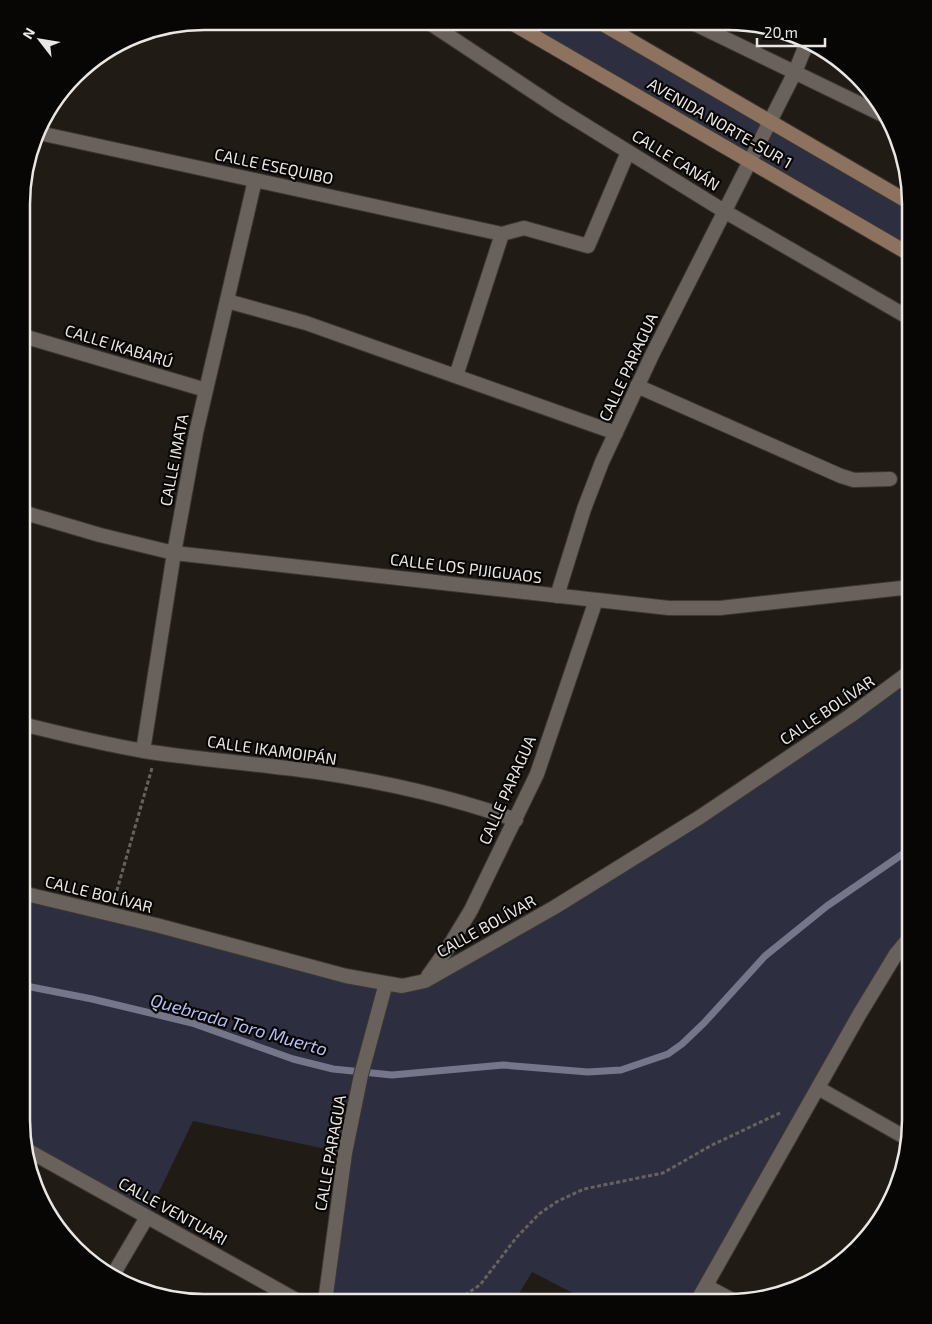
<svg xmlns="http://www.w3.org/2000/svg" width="932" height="1324" viewBox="0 0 932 1324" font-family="'Exo 2',sans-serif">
	<rect width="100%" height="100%" fill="#211b16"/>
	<path fill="#2d2f40" d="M510 22H599L911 204V255Z
		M911 671 910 937 696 1303 590 1302 532 1272 514 1302H325L345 1153 193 1121 147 1217 29 1151 21 1120 22 893 402 986 555 907Z"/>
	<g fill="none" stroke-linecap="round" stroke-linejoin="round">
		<path stroke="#757689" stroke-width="7" d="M21 985 92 999 192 1023 293 1059 333 1069 392 1075 503 1065 588 1072 621 1070 668 1054 682 1044 704 1023 765 956 827 906 910 849"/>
		<g stroke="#3b3734" stroke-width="16">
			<path id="pedestrian" d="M502 234 524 228 588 246 628 152"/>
		</g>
		<g stroke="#3b3734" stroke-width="16">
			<path id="minor" d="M428 22 559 109 724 211 911 319
				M693 23 885 116
				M39 133 502 234 456 376
				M227 301 306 323 616 433
				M23 336 206 390
				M637 386 841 476 854 480 890 479
				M22 512 100 535 174 553 669 608H720L911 587
				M557 596 584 509 602 462 652 355 795 72 806 45
				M22 724C62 734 103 744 144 751 202 760 260 764 317 772 385 782 452 797 516 820
				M143 751 174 553 196 433 255 180
				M22 893 156 925 346 976 402 986 425 981 555 907 700 817 850 716 911 671
				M428 976 448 948 471 910 537 774 596 600
				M818 1088 908 1139
				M29 1151 300 1302
				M114 1273 147 1217
				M706 1286 734 1301
				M325 1302 345 1153 361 1075 386 983
				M696 1303 859 1015 896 954 910 937"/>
		</g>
		<g stroke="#3b3734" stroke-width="16">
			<path id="secondary" d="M510 22 911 255
				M599 22 910 203"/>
		</g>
		<path stroke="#67625d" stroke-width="3" stroke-dasharray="4 2.5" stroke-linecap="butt" d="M115 897 152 768
			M454 1302 480 1285 516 1238 539 1214 558 1201 584 1189 663 1173 712 1145 782 1112"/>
		<use href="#pedestrian" stroke="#69625c" stroke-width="14"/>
		<use href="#minor" stroke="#69625c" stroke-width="14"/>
		<use href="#secondary" stroke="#8c725f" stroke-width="14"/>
	</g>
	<g text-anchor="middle" stroke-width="4.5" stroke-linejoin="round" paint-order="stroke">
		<g font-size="16" fill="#eae6e3" stroke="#080605">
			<text transform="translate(720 123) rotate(30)" y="6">AVENIDA NORTE-SUR 1</text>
			<text transform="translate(676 160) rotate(32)" y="6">CALLE CANÁN</text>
			<text transform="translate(274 166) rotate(12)" y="6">CALLE ESEQUIBO</text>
			<text transform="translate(119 346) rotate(17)" y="6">CALLE IKABARÚ</text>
			<text transform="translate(628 367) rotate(-65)" y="6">CALLE PARAGUA</text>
			<text transform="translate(174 460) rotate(-79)" y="6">CALLE IMATA</text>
			<text transform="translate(466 568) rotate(7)" y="6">CALLE LOS PIJIGUAOS</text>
			<text transform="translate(827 710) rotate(-34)" y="6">CALLE BOLÍVAR</text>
			<text transform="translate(272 750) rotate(8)" y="6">CALLE IKAMOIPÁN</text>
			<text transform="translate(507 790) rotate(-66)" y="6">CALLE PARAGUA</text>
			<text transform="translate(99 894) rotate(14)" y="6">CALLE BOLÍVAR</text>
			<text transform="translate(486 926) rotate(-29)" y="6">CALLE BOLÍVAR</text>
			<text transform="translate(330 1153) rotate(-80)" y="6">CALLE PARAGUA</text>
			<text transform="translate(173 1211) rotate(29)" y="6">CALLE VENTUARI</text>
		</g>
		<g font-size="18" font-style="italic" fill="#b6bef5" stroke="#080605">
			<text transform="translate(239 1025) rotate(16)" y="6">Quebrada Toro Muerto</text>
		</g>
	</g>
	<path d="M0 0H932V1324H0ZM204 30H728A174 174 0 0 1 902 204V1120A174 174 0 0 1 728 1294H204A174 174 0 0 1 30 1120V204A174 174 0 0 1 204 30Z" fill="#080605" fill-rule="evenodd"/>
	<path fill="none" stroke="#eae6e3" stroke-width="2.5" d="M204 30H728A174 174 0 0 1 902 204V1120A174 174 0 0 1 728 1294H204A174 174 0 0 1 30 1120V204A174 174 0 0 1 204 30Z"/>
	<g transform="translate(40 40) rotate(301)" stroke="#080605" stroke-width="4" paint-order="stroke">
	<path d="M0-4L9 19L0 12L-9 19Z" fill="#eae6e3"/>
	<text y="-8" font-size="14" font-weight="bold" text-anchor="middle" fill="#eae6e3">N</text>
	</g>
	<path d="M757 38v8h68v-8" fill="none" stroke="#eae6e3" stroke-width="2.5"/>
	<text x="764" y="38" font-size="15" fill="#eae6e3" stroke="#080605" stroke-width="4" paint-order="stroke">20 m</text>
</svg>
